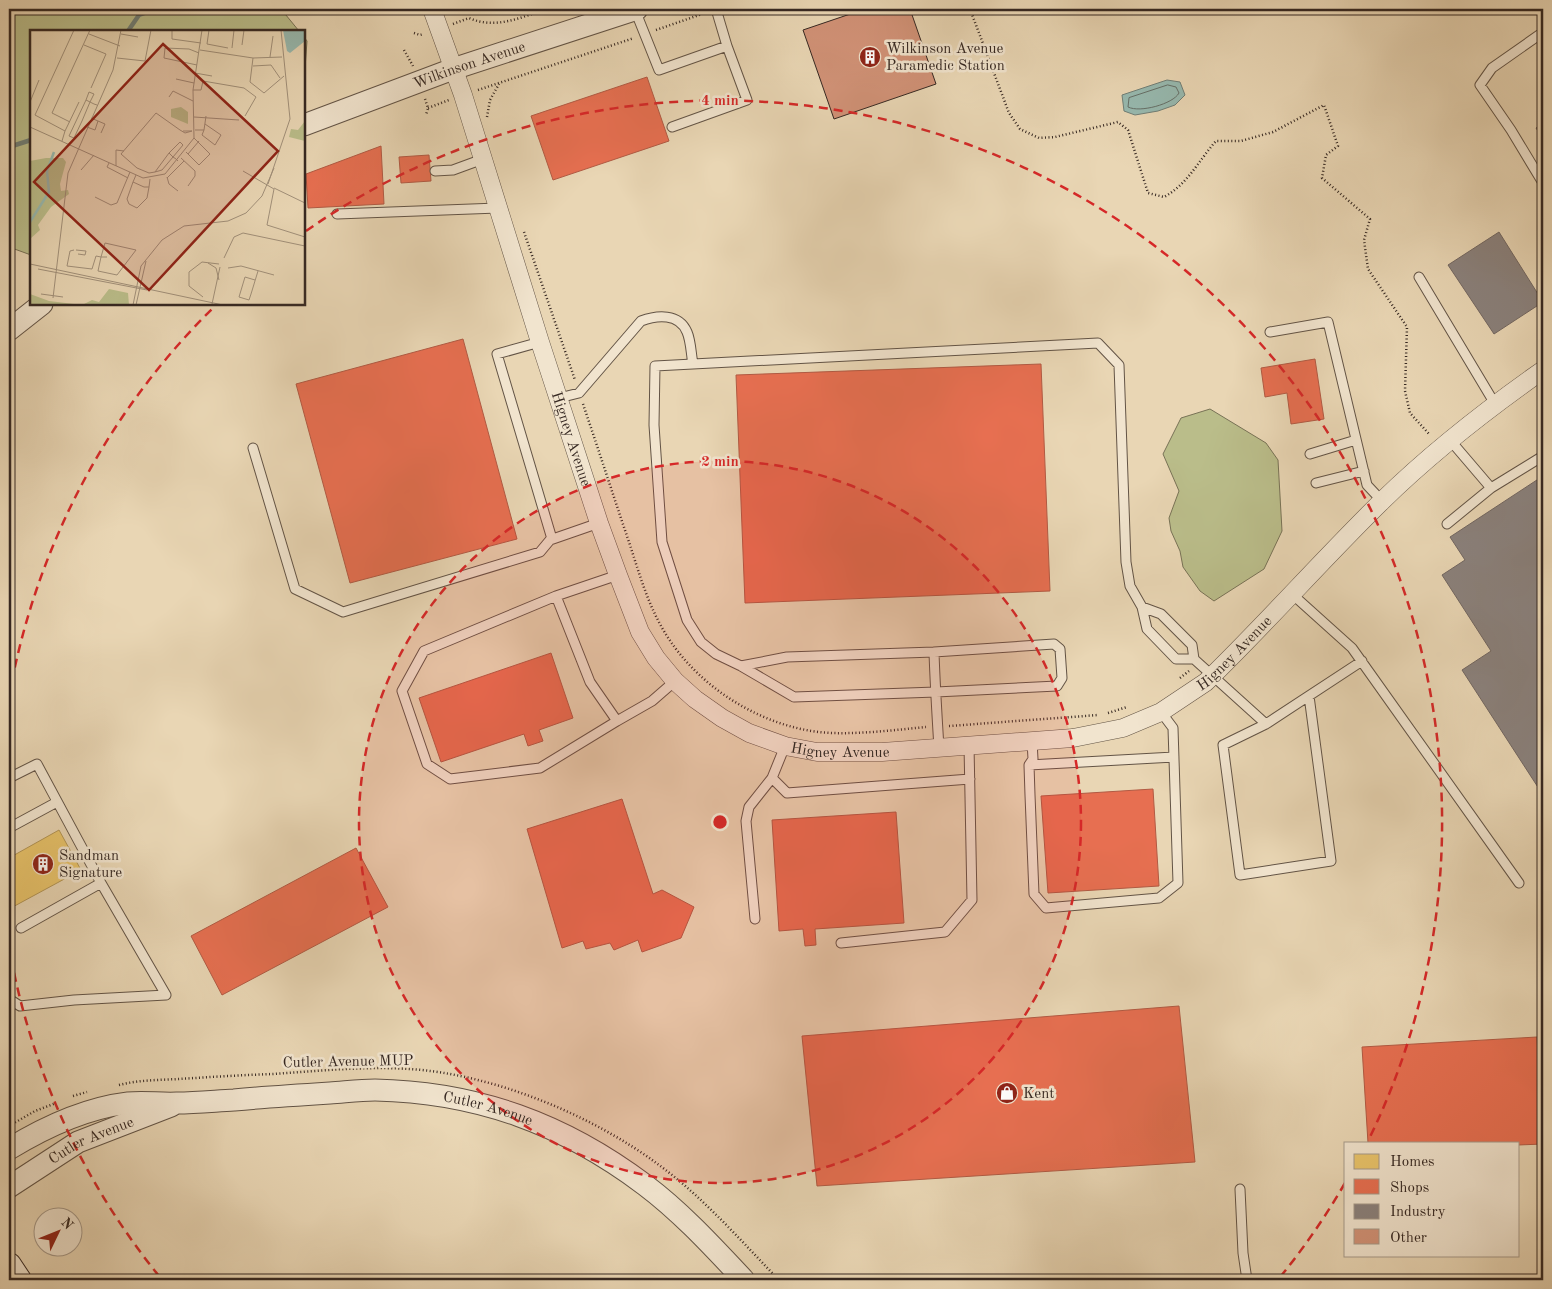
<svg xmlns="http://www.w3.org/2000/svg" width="1552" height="1289" viewBox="0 0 1552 1289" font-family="'Old Standard TT',serif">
	<rect width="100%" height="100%" fill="#e9d6b4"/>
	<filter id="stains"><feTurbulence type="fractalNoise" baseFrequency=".004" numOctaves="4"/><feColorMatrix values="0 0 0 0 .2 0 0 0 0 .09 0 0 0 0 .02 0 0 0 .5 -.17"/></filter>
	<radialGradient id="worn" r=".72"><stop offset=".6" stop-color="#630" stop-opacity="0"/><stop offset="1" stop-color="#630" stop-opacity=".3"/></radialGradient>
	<path fill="#babd8a" stroke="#787256" d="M9 9H281L299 31H31V255L9 247Z
		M304 37 307 41 304 82Z
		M1210 409 1266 443 1278 460 1282 531 1264 569 1214 601 1200 591 1183 567 1180 551 1171 531 1169 518 1179 491 1163 454 1181 418Z"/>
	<path fill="#97b9af" stroke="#707f77" d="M1167 80 1180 82 1185 95 1175 105 1158 111 1135 115 1124 111 1122 95Z"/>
	<path fill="#e9c46a" stroke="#b39554" d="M59 830 81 870 9 909V858Z"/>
	<path fill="#e76f51" stroke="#b25a43" d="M647 77 669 141 553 180 531 116Z
		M381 146 384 204 308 208 306 174Z
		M429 155 431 181 401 183 399 157Z
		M463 339 517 539 350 583 296 384Z
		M1315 359 1324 419 1291 424 1287 393 1265 397 1261 368Z
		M1041 364 1050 591 745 603 736 375Z
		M551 653 573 718 539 730 543 741 528 746 524 734 441 762 419 698Z
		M1153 789 1159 886 1048 893 1041 796Z
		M622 799 653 894 662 890 694 907 681 938 642 952 638 940 614 950 610 943 586 949 583 941 562 948 527 829Z
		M896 812 904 923 815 929 816 945 805 946 803 929 779 931 772 820Z
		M356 848 388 907 222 995 191 936Z
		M1179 1006 1195 1162 817 1186 802 1036Z
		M1537 1037 1543 1144 1518 1145V1143H1368L1362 1047Z"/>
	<path fill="#8a817c" stroke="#716661" d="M1543 123V139L1536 128Z
		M1499 232 1543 302 1494 334 1448 265Z
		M1543 476V795L1462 670 1491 651 1442 575 1465 560 1450 537Z"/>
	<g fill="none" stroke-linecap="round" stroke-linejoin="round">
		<path stroke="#667068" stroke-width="1" d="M1168 85 1176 87 1179 93C1173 104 1140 113 1128 107L1129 98Z"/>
		<path stroke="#707f77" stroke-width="4.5" d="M128 31 139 15 156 9
			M9 147 31 140"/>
	</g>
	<path fill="#d19277" stroke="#362822" d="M865 9H910L936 84 834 119 803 30Z"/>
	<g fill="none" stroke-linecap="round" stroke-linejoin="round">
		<g stroke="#635446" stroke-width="11">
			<path id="service" d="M635 10 659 70 727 46 716 9
				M1543 35H1539L1492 68 1480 85 1511 130 1543 183
				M672 127 747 100 727 46
				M435 171 453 170 483 159
				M337 214 498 208
				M1419 277 1495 404
				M1270 332 1328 322 1367 485 1382 501
				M540 342 497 354 552 539
				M559 398 579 393 641 321C657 315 679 313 687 332 691 341 691 354 693 364
				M1450 440 1491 488 1543 456
				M253 448 295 589 343 612 540 552 550 540 599 523
				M1310 454 1356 440
				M1316 483 1364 471
				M1447 524 1491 488
				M618 575 556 596 590 682 617 721 652 701 675 681
				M1292 594 1352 648 1519 883
				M556 596 424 651 402 691 427 764 450 779 540 768 617 721
				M934 652 787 657 741 666 794 697 936 692 1057 686 1062 678 1060 649 1054 644 934 652C935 684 937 716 939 748
				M1194 659 1266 724 1362 661
				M741 666 716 654 701 642 687 620 662 542 654 425 655 366 1098 343 1119 365 1126 562 1130 586 1142 607 1147 629 1176 659H1194L1192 645 1161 614 1142 607
				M1266 724 1223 745 1240 875 1331 861 1309 696
				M1032 741 1033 759 1029 765 1030 795 1034 894 1046 908 1159 898 1178 883 1173 728 1161 712
				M1029 765 1174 757
				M9 778 37 764 101 883 166 995 74 1000 20 1006 9 999
				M772 778 787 793 970 779
				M9 828 57 802
				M755 919 746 821 749 807 772 778 785 746
				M21 928 101 883
				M841 943 945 932 972 900 969 745
				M1240 1189 1243 1253 1247 1280"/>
		</g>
		<g stroke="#635446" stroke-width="19">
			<g id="minor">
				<path id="s1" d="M432 9 463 95 540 342 599 523 618 575 640 632 656 658 675 681 695 699 722 718 749 733 785 746 817 752H882L1073 738 1123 728 1161 712 1206 682 1213 675C1271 618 1324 558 1382 501 1431 453 1486 410 1543 370"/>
			</g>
		</g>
		<g stroke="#635446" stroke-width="23">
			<g id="tertiary">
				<path id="s2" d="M304 125 453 69 637 9"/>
				<path d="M9 330 42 304"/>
				<path id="s3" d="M9 1149C45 1127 86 1108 128 1103 144 1101 161 1104 177 1103 196 1103 215 1101 234 1100 266 1097 298 1095 330 1093 345 1092 360 1090 375 1090 477 1092 564 1124 645 1185 681 1212 713 1247 744 1280"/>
				<path id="s4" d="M9 1187 78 1142 171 1106"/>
			</g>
		</g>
		<g stroke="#362822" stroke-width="26">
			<path id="secondary" d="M9 1265 19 1280"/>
		</g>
		<path stroke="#362822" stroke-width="2.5" stroke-dasharray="1 2.5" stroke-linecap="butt" d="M970 9 1009 113 1020 129 1039 138 1055 137 1118 122 1128 130 1148 193 1164 197C1188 184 1199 160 1216 141H1241L1273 132 1324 105 1338 146 1326 155 1322 178 1370 219 1364 240 1368 269 1407 327 1405 391 1410 413 1430 435
			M453 24 469 18C496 30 521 17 547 9
			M656 30 705 13
			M414 33 420 35 424 34
			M404 50 413 66
			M478 90 634 38
			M425 99 428 108 426 115
			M428 108 449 100
			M487 117 490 100 499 84
			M524 232 575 380
			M583 404C599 451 614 498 630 545 640 576 649 608 667 636 701 690 767 730 831 733 863 734 895 730 926 727
			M1180 678 1189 671
			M1108 713 1127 707
			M949 726 1098 715
			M119 1085C138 1080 159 1080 179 1079 210 1077 242 1075 273 1074 318 1071 364 1066 409 1069 493 1074 592 1115 659 1165 704 1198 741 1241 779 1280
			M73 1096 87 1092
			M9 1126 35 1111 56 1103
			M9 1219 11 1218 13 1208 10 1204"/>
		<use href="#service" stroke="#f1e4ce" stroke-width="9"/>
		<use href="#minor" stroke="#f1e4ce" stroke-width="18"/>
		<use href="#tertiary" stroke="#f1e4ce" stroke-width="21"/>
		<use href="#secondary" stroke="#f1e4ce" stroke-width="24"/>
	</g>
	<circle cx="720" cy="822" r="361" fill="#d62828" fill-opacity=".12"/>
	<g fill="none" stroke="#d62828" stroke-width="2.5" stroke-dasharray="9 6">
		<circle cx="720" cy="822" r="361"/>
		<path d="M1345 1183A722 722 0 0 1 1281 1276M159 1276A722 722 0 0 1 9 947M9 697A722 722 0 0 1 214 307M306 231A722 722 0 0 1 1369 1139"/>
	</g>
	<defs>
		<g id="building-disc" transform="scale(1.125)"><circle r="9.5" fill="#8f2418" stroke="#f1e4ce"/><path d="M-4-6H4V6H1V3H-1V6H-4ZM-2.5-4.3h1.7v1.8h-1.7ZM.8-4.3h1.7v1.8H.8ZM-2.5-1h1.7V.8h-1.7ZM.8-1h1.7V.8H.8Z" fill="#fff"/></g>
		<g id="shop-disc" transform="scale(1.125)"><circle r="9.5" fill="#8f2418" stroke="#f1e4ce"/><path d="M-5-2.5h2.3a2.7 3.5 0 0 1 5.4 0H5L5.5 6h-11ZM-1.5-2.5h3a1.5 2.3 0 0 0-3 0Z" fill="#fff"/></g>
	</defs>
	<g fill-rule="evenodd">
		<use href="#building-disc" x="870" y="57"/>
		<use href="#building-disc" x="43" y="864"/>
		<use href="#shop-disc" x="1007" y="1093"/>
	</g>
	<g text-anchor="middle" stroke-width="5" stroke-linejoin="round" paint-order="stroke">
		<g font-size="15" fill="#362822" stroke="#f1e4ce" text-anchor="start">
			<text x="886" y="53">Wilkinson Avenue<tspan x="886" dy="17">Paramedic Station</tspan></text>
			<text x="59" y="860">Sandman<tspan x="59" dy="17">Signature</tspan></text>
			<text x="1023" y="1098">Kent</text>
		</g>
		<g font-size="15" fill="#362822" stroke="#f1e4ce">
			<text dy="5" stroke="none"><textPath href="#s2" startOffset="176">Wilkinson Avenue</textPath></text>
			<text dy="5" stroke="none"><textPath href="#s1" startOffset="452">Higney Avenue</textPath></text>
			<text dy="5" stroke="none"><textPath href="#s1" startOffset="1322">Higney Avenue</textPath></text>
			<text dy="5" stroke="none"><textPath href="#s1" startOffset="902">Higney Avenue</textPath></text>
			<text transform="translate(348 1061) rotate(-1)" y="5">Cutler Avenue MUP</text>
			<text dy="5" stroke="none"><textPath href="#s3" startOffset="491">Cutler Avenue</textPath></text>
			<text dy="5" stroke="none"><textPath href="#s4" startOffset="95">Cutler Avenue</textPath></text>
		</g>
	</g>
	<g transform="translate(30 30)">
		<rect width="275" height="275" fill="#e9d6b4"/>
		<path d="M151 77 158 82V94L141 87V79ZM275 91V111L259 107 261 99 268 100ZM16 128H33L36 132 30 154 31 161 38 160 39 164 21 177 8 195 10 200 0 209V131ZM79 259 98 263 99 275H0V264L19 271 52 275 62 270 69 272Z" fill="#babd8a"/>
		<path d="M253 0H275V11L260 23 257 21Z" fill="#97b9af"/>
		<path fill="none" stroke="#97b9af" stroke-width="2.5" d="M0 192 19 162 17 141 24 122"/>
		<path fill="none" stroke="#a1907a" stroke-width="1" d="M142 0V9L171 13M179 0 177 14 198 18M59 4 90 16M91 4 108 7M54 15 76 24 61 58M212 15 214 0M202 18 204 0M170 20 223 28 252 27M240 27 243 6M87 28 115 31 121 0M223 28 220 52 234 63 254 46M167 35 134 28 135 18 159 19 169 23M223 36 241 35 250 48M165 43 182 46M146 49 164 53M163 60H171L173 51 214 58 226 67 215 86M139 67 143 61 163 71M56 70 39 106 44 108 52 91 60 72 64 64 59 62 56 70 64 74 67 75M0 72 9 50M164 87 209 90M68 91 75 94 71 103M40 92 22 83 60 0M0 97 113 148 135 144 164 108 163 60 172 0M57 97 65 100 68 91 61 88M165 100H174L176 86M174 100 172 105 185 115 191 105 175 94M35 101 49 72M32 111 35 101 5 85 44 0M156 122 169 135 180 124 164 108M139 123 125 142 132 140 143 127 153 115 150 112 139 123 143 127 146 129 148 131M158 124 169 111M151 128 165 141V146L158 156M79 133 77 137 98 148M86 136V120L94 121M51 140 64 125M213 141 244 159 237 195 275 207M125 142 119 143 107 138 91 124 126 83 150 100 155 103 162 101H153M106 145 103 152 114 157H119L120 149M137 147 139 154 148 161M137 148 154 131M103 152 97 169 99 174 107 178 117 168 119 157M238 154 260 89 251 0M244 158 275 173M65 167 81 175 87 173 100 142M44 220 40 221 37 236 62 239M46 220 56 221 55 225 48 224M194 228 204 207 213 203 275 216M178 233 186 238 189 250M0 234 193 275M198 238 211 236 244 245M8 239 117 260M62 239 66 226 71 227 75 213 106 220 87 245 68 241 71 227H77M225 250 215 247 209 267 219 270 221 264 228 241M11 264 33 267M173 267 159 256V242L172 232 189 234M23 268 38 143 83 40 91 0M182 274 190 237M103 275 111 236 132 210 154 196 198 191 216 183 232 166 244 138M106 275 116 231"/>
		<path fill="#8f2418" fill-opacity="0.15" stroke="#8f2418" stroke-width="2.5" d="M133 14 248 121 119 260 4 152Z"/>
		<rect width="275" height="275" fill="none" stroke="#362822" stroke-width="2.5"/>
	</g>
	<circle cx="720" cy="822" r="8" fill="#d62828" stroke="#f1e4ce" stroke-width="2.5"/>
	<g font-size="15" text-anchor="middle" font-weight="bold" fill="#d62828" stroke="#f1e4ce" stroke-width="5" stroke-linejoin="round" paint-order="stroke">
		<text x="720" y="105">4 min</text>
		<text x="720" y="466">2 min</text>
	</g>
	<rect width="1552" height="1289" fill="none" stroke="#e9d6b4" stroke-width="30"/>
	<rect x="10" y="10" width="1532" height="1269" fill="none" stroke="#362822" stroke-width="2.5"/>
	<rect x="15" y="15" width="1522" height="1259" fill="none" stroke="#362822"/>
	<rect x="1344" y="1142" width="175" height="115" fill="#f1e4ce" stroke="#a69989"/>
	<rect x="1354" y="1154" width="25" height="15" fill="#e9c46a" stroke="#a69989"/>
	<text x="1390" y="1166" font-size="15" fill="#362822">Homes</text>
	<rect x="1354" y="1179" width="25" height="15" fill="#e76f51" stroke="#a69989"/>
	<text x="1390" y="1192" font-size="15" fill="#362822">Shops</text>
	<rect x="1354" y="1204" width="25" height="15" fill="#8a817c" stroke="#a69989"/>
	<text x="1390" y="1216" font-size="15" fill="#362822">Industry</text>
	<rect x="1354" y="1229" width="25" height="15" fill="#d19277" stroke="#a69989"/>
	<text x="1390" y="1242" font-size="15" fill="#362822">Other</text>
	<g transform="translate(58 1232) rotate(47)"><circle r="24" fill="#f1e4ce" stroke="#a69989"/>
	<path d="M0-4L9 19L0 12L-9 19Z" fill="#8f2418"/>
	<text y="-8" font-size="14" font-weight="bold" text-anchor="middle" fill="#362822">N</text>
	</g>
	<rect width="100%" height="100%" filter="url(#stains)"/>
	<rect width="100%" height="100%" fill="url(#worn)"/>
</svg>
